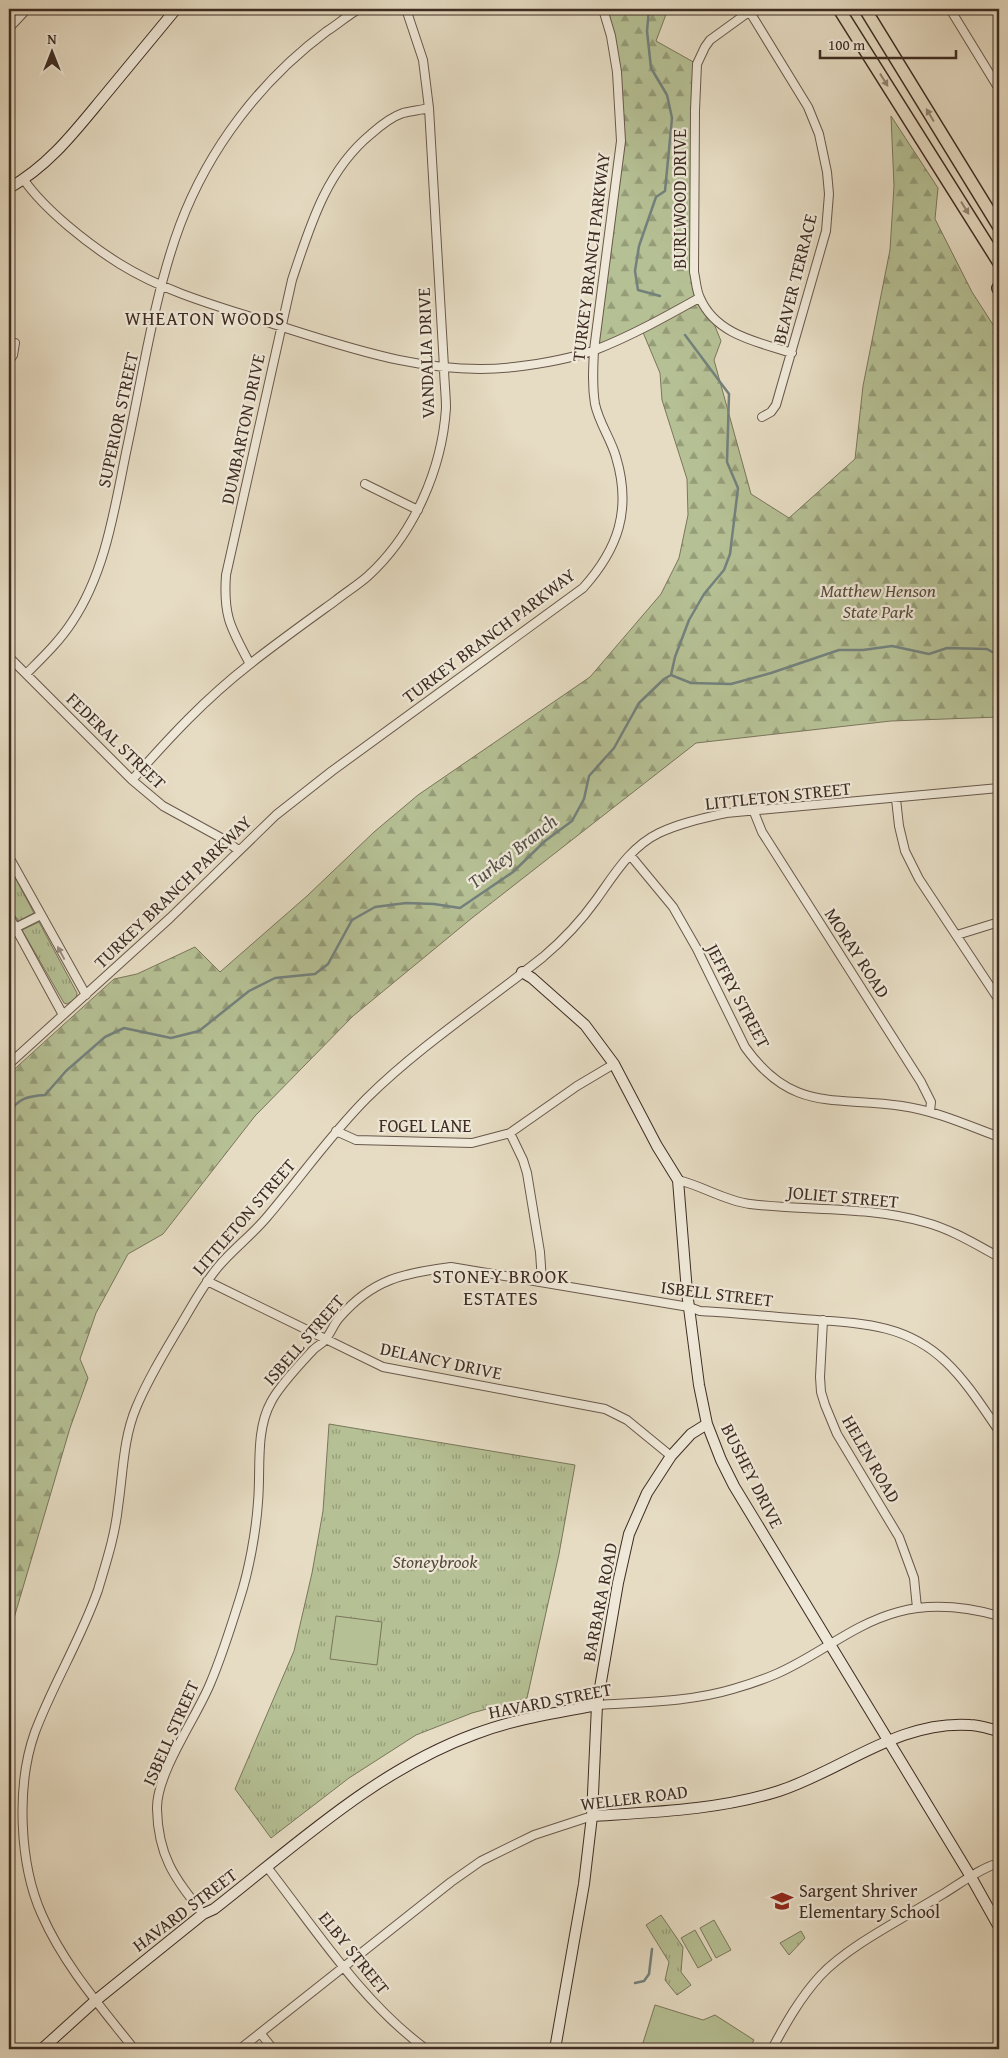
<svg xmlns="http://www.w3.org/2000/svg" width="1008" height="2058" viewBox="0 0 1008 2058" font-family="'Gentium Book Plus',serif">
	<defs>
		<pattern id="grass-tufts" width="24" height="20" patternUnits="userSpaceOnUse" patternTransform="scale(1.25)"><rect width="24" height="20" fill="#b5c094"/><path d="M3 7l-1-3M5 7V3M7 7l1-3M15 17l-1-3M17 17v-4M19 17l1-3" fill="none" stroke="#959c78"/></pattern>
		<pattern id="forest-firs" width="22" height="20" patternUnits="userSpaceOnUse" patternTransform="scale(1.25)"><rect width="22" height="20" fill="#b5c094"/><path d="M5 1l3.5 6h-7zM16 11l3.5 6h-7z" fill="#959c78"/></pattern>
	</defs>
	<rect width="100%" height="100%" fill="#e6dcc3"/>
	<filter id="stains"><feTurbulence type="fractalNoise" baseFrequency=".004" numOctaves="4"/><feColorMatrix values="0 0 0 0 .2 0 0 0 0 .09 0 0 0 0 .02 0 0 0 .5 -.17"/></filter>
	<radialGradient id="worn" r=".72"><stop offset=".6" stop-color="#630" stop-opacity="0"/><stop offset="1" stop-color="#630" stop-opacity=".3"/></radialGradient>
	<path fill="url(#grass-tufts)" stroke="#7a765c" d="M9 866 34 913 18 921 9 905Z
		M39 922 77 993 76 999 67 1004 64 1003 22 930Z
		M329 1424 575 1465 559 1554 527 1698 472 1713 416 1735 349 1778 271 1838 235 1789 294 1651 312 1573 323 1511Z
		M661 1915 683 1947 681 1972 691 1985 677 1995 665 1980 669 1962 646 1925Z
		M801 1931 805 1938 789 1955 780 1943Z"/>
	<path fill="url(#forest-firs)" stroke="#7a765c" d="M603 9H668L656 41 697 64 694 272 699 298 710 314 721 341 714 360 751 494 789 518 855 459 863 386 890 250 894 186 891 116 938 188 935 219 972 292 999 334V717L891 721 696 743 472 918 353 1016 255 1116 163 1234 128 1254 96 1313 80 1359 88 1378 70 1428 9 1635V1074L114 979 137 974 195 947 220 972 307 896 374 832 418 795 590 677 661 594 679 558 688 515 687 479 662 400 660 373 642 330 594 350 621 141 617 72Z"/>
	<path fill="#b5c094" stroke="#7a765c" d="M336 1616 382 1622 377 1665 330 1659Z
		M714 1920 731 1950 716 1958 700 1928Z
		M695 1930 712 1960 698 1968 681 1938Z
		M655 2005 703 2020 715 2015 754 2040 749 2049H641Z"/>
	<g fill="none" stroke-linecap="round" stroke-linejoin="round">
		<path stroke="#73817d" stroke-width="2.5" d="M649 9 647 31 651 68 667 95 672 118 665 191 656 197 639 246 635 271 638 290 660 296
			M671 675 675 657 689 620 704 594 724 570 730 554 738 488 727 462 729 394 685 335
			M9 1114C17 1098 29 1096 45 1095L66 1071 105 1037 124 1028 171 1038 199 1031 249 991 275 978 315 974 328 964 352 920 375 907 406 903 434 904 460 908 513 872 545 841 572 821 584 799 589 776 614 748 639 703 664 679 671 675 691 683 731 684 771 673 839 650H863L892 646 929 654 947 648 987 649 999 656
			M9 1158 13 1166 9 1168
			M635 1983 644 1981 649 1974 652 1949"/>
		<g stroke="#68584b" stroke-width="10">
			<path id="street" d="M748 9 808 107 819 134 827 172 829 194 826 231 776 405 771 412 762 417
				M950 9 999 89
				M750 11 710 40 705 47 697 64 695 110 694 272C696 280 696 290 700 298 716 335 758 342 792 353
				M9 28 27 9
				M24 180C45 210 88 244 120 264 165 292 217 306 267 322 346 347 429 377 514 367 540 364 569 359 595 350 631 336 665 317 699 298
				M9 361 13 355 15 343
				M365 484 418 510
				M9 657 132 780 163 806 225 840 238 850
				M250 664C231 628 223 617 226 575L292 280C310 226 326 171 371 134 380 126 391 117 403 113 411 111 421 110 429 108
				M26 674C42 658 59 642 72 622 107 570 115 504 128 443 143 373 155 292 180 225 209 148 261 80 327 31 338 24 348 15 359 9
				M132 780C170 737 204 700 250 664 278 642 306 622 335 601 346 592 358 585 368 576 414 534 442 469 446 408 446 394 444 380 444 367L429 108 423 60 406 9
				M896 799 899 826 905 851 919 879 999 1000
				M754 812 762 832 921 1082 931 1102 930 1111
				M630 855 673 907 697 949 745 1047C792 1113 834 1096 902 1106 936 1111 967 1125 999 1137
				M9 857 86 995
				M9 916 63 1015
				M15 928 41 915
				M957 935 999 922
				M9 1064 170 918 276 815 332 771 583 588C618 549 632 510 616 457 611 439 599 423 595 404 592 386 593 369 594 350L621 141 617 72 611 36 603 9
				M336 1131 356 1140 472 1143 510 1133 577 1086 614 1064
				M510 1133 523 1160 527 1173 540 1252 542 1281
				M678 1180C703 1186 725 1201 750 1204 808 1211 868 1206 924 1222 951 1229 975 1244 999 1257
				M207 1281 383 1367 605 1409 627 1420 671 1456
				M823 1320 820 1377 821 1392 825 1405 837 1434 899 1537 914 1578 917 1608
				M597 1705C642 1702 690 1702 733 1689 747 1685 762 1680 776 1674 818 1656 853 1624 898 1612 931 1603 967 1607 999 1616
				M267 1867C316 1930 362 2002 426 2049
				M203 1914C175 1878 158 1857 157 1809 156 1774 196 1718 210 1684 222 1656 231 1627 240 1598 249 1570 256 1532 258 1502 261 1470 255 1431 271 1402 279 1386 301 1363 313 1350 317 1346 322 1344 325 1340 331 1333 334 1323 340 1317 373 1279 404 1273 451 1267L689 1307 700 1311C735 1313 769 1316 803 1319 856 1323 905 1322 946 1362 967 1382 983 1408 999 1431
				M261 2034 273 2049
				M134 2049C101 2007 64 1965 42 1915 19 1864 16 1785 35 1732 53 1684 81 1639 98 1590 106 1563 115 1536 118 1507 123 1474 123 1439 136 1408 148 1379 164 1353 180 1326 192 1306 203 1285 218 1267 233 1249 252 1235 267 1217 301 1177 330 1135 367 1098 421 1045 484 1004 543 957 562 941 581 921 596 900 614 875 630 847 659 833 680 823 704 818 726 813L999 788
				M240 2049 451 1882 481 1861 534 1835 592 1816
				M772 2049C786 2023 800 1998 820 1976 849 1945 906 1917 943 1894 958 1885 982 1867 999 1863"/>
		</g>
		<g stroke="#3e2c23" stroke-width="12">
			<path id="secondary" d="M9 188C49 166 76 130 105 95 129 66 152 38 176 9
				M522 972 532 978 585 1025 614 1064 657 1146 678 1180 687 1292 699 1385 707 1424 721 1460 734 1486 971 1877 999 1927
				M592 1816C654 1812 719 1810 779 1791 843 1770 899 1720 970 1725 979 1725 990 1729 999 1731
				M42 2049 95 2001 203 1914 214 1909C296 1845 376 1770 475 1734 514 1719 556 1713 597 1705
				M555 2049 584 1884 592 1816 597 1705 618 1583 629 1534 647 1493 671 1456 691 1434 707 1424"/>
		</g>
		<g stroke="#3e2c23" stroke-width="14">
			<path id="primary" d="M839 9 999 263
				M865 9 999 227
				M998 288 999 290"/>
		</g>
		<use href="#street" stroke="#efe8d8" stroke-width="8"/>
		<use href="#secondary" stroke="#efe8d8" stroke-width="10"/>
		<use href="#primary" stroke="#e6dcc3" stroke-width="11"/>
	</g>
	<defs><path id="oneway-solid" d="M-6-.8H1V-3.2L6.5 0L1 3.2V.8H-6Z" transform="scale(1.25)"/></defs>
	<g fill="#928473">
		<use href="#oneway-solid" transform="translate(884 80) rotate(58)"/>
		<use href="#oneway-solid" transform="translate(930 115) rotate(-121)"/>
		<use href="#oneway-solid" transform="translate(965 208) rotate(58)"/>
	</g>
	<use fill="#968a7e" href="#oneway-solid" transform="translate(61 953) rotate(-118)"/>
	<defs>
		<g id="school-bare" transform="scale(1.725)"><path d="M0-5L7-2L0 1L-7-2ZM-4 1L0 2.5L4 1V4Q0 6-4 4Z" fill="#8f2418" stroke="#efe8d8" stroke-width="2.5" paint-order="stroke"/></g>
	</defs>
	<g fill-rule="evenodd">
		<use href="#school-bare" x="782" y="1901"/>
	</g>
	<g text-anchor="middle" stroke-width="4.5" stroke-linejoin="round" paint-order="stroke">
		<g font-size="18" fill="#3e2c23" stroke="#efe8d8">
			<text transform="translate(680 199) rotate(-90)" y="6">BURLWOOD DRIVE</text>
			<text transform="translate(591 257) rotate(-83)" y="6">TURKEY BRANCH PARKWAY</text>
			<text transform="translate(795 279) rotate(-76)" y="6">BEAVER TERRACE</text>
			<text transform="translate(426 353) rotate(-92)" y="6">VANDALIA DRIVE</text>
			<text transform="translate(118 420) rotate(-78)" y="6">SUPERIOR STREET</text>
			<text transform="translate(243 429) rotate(-78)" y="6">DUMBARTON DRIVE</text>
			<text transform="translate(489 636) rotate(-37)" y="6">TURKEY BRANCH PARKWAY</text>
			<text transform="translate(116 741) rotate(44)" y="6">FEDERAL STREET</text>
			<text transform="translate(778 796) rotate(-6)" y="6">LITTLETON STREET</text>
			<text transform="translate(173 892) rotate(-44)" y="6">TURKEY BRANCH PARKWAY</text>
			<text transform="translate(857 953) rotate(57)" y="6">MORAY ROAD</text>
			<text transform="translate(738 996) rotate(62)" y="6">JEFFRY STREET</text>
			<text x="425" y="1132">FOGEL LANE</text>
			<text transform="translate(843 1197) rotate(5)" y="6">JOLIET STREET</text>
			<text transform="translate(244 1217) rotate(-49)" y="6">LITTLETON STREET</text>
			<text transform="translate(717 1294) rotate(7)" y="6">ISBELL STREET</text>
			<text transform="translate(304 1340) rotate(-49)" y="6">ISBELL STREET</text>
			<text transform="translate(441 1361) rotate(12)" y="6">DELANCY DRIVE</text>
			<text transform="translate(871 1459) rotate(60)" y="6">HELEN ROAD</text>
			<text transform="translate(752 1476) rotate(63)" y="6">BUSHEY DRIVE</text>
			<text transform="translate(600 1602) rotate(-79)" y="6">BARBARA ROAD</text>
			<text transform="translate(550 1701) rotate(-11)" y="6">HAVARD STREET</text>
			<text transform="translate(171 1733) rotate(-66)" y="6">ISBELL STREET</text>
			<text transform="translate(634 1798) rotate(-7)" y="6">WELLER ROAD</text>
			<text transform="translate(185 1910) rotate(-37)" y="6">HAVARD STREET</text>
			<text transform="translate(354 1953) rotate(51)" y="6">ELBY STREET</text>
		</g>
		<g font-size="18" font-style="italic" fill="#564a3a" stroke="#efe8d8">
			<text x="878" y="597">Matthew Henson<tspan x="878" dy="21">State Park</tspan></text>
			<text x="435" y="1568">Stoneybrook</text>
		</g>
		<g font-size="18" fill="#3e2c23" stroke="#efe8d8" text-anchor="start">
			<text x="799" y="1897">Sargent Shriver<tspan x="799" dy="21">Elementary School</tspan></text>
		</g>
		<g font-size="19" letter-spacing="1" fill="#3e2c23" stroke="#efe8d8">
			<text x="205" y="325">WHEATON WOODS</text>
			<text x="501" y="1283">STONEY BROOK<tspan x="501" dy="22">ESTATES</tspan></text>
		</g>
		<g font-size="19" font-style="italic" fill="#545048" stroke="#efe8d8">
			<text transform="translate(512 851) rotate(-38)" y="7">Turkey Branch</text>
		</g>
	</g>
	<rect width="1008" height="2058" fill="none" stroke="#e6dcc3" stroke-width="30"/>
	<rect x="10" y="10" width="988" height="2038" fill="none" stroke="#3e2c23" stroke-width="2.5"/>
	<rect x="15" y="15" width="978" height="2028" fill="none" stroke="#3e2c23"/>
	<g transform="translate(52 52)" stroke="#efe8d8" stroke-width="4" paint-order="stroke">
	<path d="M0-4L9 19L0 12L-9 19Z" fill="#3e2c23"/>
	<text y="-8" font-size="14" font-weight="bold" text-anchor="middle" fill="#3e2c23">N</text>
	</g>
	<path d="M820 50v8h136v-8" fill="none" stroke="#3e2c23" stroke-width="2.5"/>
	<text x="828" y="50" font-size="15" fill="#3e2c23" stroke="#efe8d8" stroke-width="4" paint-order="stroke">100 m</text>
	<rect width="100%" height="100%" filter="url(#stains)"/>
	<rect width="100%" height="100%" fill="url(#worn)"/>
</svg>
